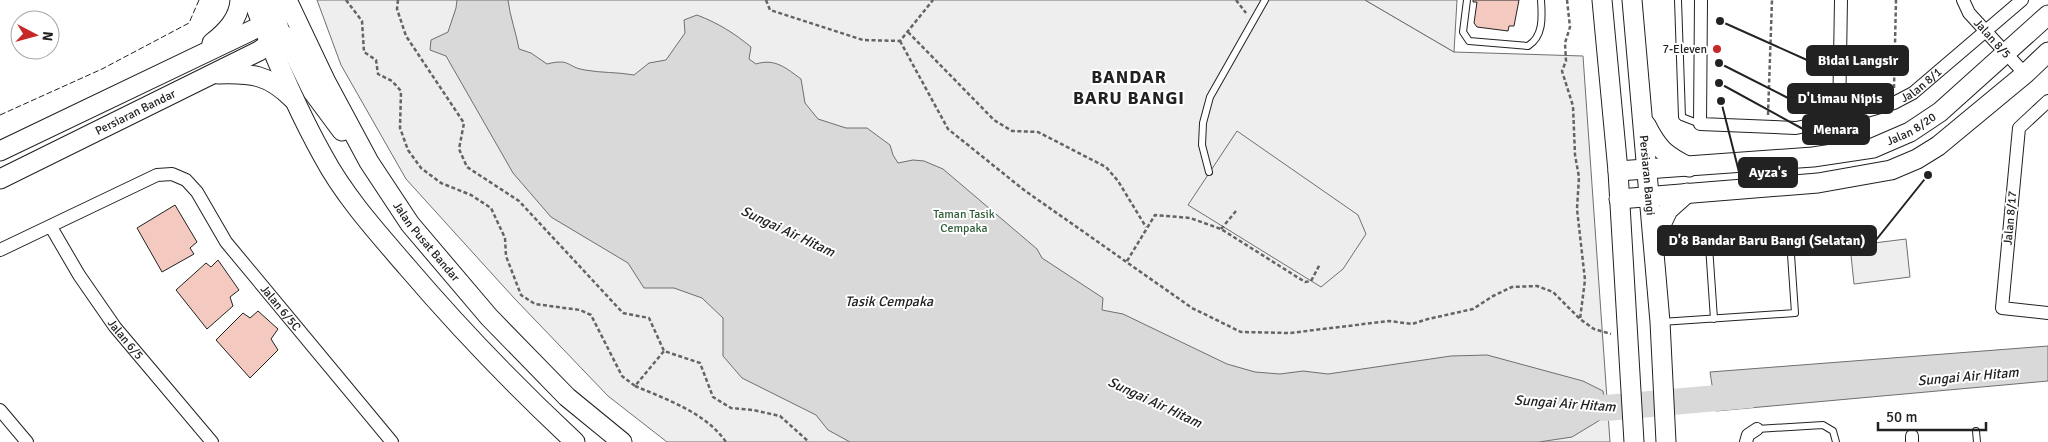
<svg xmlns="http://www.w3.org/2000/svg" width="2048" height="442" viewBox="0 0 2048 442" font-family="Signika,sans-serif">
	<rect width="100%" height="100%" fill="#fff"/>
	<path fill="#eee" stroke="#6f6f6f" d="M317 0H1365L1454 52 1583 56 1610 442H667L608 396 514 298 406 179 341 65Z
		M1906 239 1910 277 1854 284 1850 246Z"/>
	<path fill="#ededed" stroke="#6f6f6f" d="M1365 0H1457L1454 52Z
		M1237 131 1358 215 1366 234 1343 269 1321 287 1188 205Z"/>
	<path fill="#d9d9d9" stroke="#6f6f6f" d="M457 0H508C510 17 516 32 519 49L531 53 547 64C571 58 566 67 585 70 601 73 618 72 634 75L649 63 666 60 685 33 684 20 697 15C718 23 734 33 751 47L749 59 756 64C775 58 786 68 801 79L805 103 818 119 846 128H867L890 145 893 155 898 163 913 160 924 161 943 169 1037 249 1042 258 1103 298 1102 310 1123 314 1227 364 1255 372 1280 374 1303 371 1328 374 1451 356 1487 355 1583 381 1603 391 1606 408 1600 420 1572 437 1539 442H850L828 430 816 415 742 378 723 356V318L702 298 674 288H644L628 263 551 217 513 173 446 56 430 50 431 40 448 32 456 8Z
		M2048 346V381L1716 411 1710 372Z"/>
	<g fill="none" stroke-linecap="round" stroke-linejoin="round">
		<path stroke="#d9d9d9" stroke-width="26" d="M1570 405 1606 408 1750 395"/>
	</g>
	<path fill="#f3c9c0" stroke="#222" d="M1473 0H1519L1514 26H1509L1508 31 1477 27 1474 23 1477 2H1473Z
		M175 205 197 242 190 248 194 254 162 272 137 228Z
		M218 260 239 290 230 297 233 306 207 329 176 290 206 263 211 267Z
		M258 311 278 329 271 339 278 350 250 378 216 340 243 313 250 318Z"/>
	<g fill="none" stroke-linecap="round" stroke-linejoin="round">
		<g stroke="#222" stroke-width="8">
			<path id="lane" d="M1467 0 1463 32 1469 41 1528 46C1544 36 1542 16 1541 0
				M1678 0 1682 117 1700 124
				M1209 172 1202 145 1203 123 1210 97 1265 0
				M1661 322C1706 319 1751 316 1795 313L1790 240 1709 246 1714 319
				M1757 429 1823 425 1833 431 1836 442
				M1976 431 1977 442"/>
		</g>
		<g stroke="#222" stroke-width="14">
			<g id="street">
				<path id="s1" d="M1701 0 1700 124 1796 128 1839 119 1894 103 1913 93 2022 0"/>
				<path id="s2" d="M1963 0 1969 13 2025 74"/>
				<path d="M2048 101 2019 128 2002 308 2048 313"/>
				<path d="M1839 119 1841 0"/>
				<path id="s3" d="M51 227 79 275 115 327 212 442"/>
				<path id="s4" d="M0 250 157 175 172 174 186 180 197 192 226 242 392 442"/>
				<path d="M0 410 27 442"/>
				<path d="M1912 436V442"/>
				<path d="M1746 442 1748 435 1757 429"/>
			</g>
		</g>
		<g stroke="#222" stroke-width="21">
			<g id="secondary">
				<path d="M253 0C273 53 295 106 323 156 345 197 377 232 407 267 460 329 516 387 575 442"/>
				<path id="s5" d="M287 0 326 82 369 162 410 224 489 317 567 397 622 442"/>
				<path d="M1602 0 1618 171 1634 442"/>
				<path id="s6" d="M1632 0 1660 322 1666 442"/>
				<path d="M212 43C226 32 239 19 240 0"/>
				<path d="M218 74C251 73 268 74 293 99"/>
				<path d="M1646 125C1658 149 1665 155 1689 167"/>
				<path d="M0 151 263 25 274 27 286 37 313 92 342 131"/>
				<path id="s7" d="M1618 171 1813 157 1873 148 1910 132 1940 112 2048 15"/>
				<path id="s8" d="M0 179 259 51 273 41 279 29 272 0"/>
				<path d="M1619 199 1818 183 1891 170 1917 159 1938 146 2025 74 2048 52"/>
				<path d="M1654 239 1668 210 1687 193"/>
			</g>
		</g>
		<path stroke="#646464" stroke-width="2.5" stroke-dasharray="4 2.5" stroke-linecap="butt" d="M346 0 362 21 364 52 376 60 378 74 392 81 401 91 400 128 408 150 421 168 441 183 471 195 491 208 505 238 506 256 521 295 535 304 580 310 591 315 622 376 635 386 664 351
			M398 0 397 9 406 36 464 123 459 149 467 167 519 201 623 313 649 318 664 351 700 363 713 397 731 408 753 410 780 416 809 442
			M766 0 770 10 863 40 900 41 933 0
			M1236 0 1246 13
			M1567 0 1570 27 1565 43 1566 61 1562 71 1573 106 1575 155 1579 177 1577 209 1585 280 1580 319
			M908 32 994 120 1012 131 1038 132 1106 167 1118 181 1146 227
			M900 41 948 129 1024 190 1192 308 1241 332 1290 333 1389 321 1412 324 1428 319 1473 309 1493 296 1512 287 1537 286 1553 292 1580 319 1594 329 1611 334
			M1894 88 1896 0
			M1768 115 1772 0
			M1221 229 1236 211
			M1127 261 1155 215 1190 218 1221 229 1305 282 1311 281 1320 264
			M635 386C668 400 706 413 726 442"/>
		<use href="#lane" stroke="#fff" stroke-width="6"/>
		<use href="#street" stroke="#fff" stroke-width="12"/>
		<use href="#secondary" stroke="#fff" stroke-width="19"/>
		<path stroke="#222" stroke-width="1" stroke-dasharray="6 2.5" stroke-linecap="butt" d="M0 115 102 69 189 23 199 0"/>
	</g>
	<circle fill="#c62828" stroke="#fff" stroke-width="2" cx="1717" cy="49" r="5"/>
	<g text-anchor="middle" stroke-width="4" stroke-linejoin="round" paint-order="stroke">
		<g font-size="12" fill="#222" stroke="#fff">
			<text dy="4" stroke="none"><textPath href="#s2" startOffset="49">Jalan 8/5</textPath></text>
			<text dy="4" stroke="none"><textPath href="#s1" startOffset="354">Jalan 8/1</textPath></text>
			<text dy="4" stroke="none"><textPath href="#s8" startOffset="151">Persiaran Bandar</textPath></text>
			<text dy="4" stroke="none"><textPath href="#s7" startOffset="299">Jalan 8/20</textPath></text>
			<text dy="4" stroke="none"><textPath href="#s6" startOffset="176">Persiaran Bangi</textPath></text>
			<text transform="translate(2010 218) rotate(-85)" y="4">Jalan 8/17</text>
			<text dy="4" stroke="none"><textPath href="#s5" startOffset="280">Jalan Pusat Bandar</textPath></text>
			<text dy="4" stroke="none"><textPath href="#s4" startOffset="364">Jalan 6/5C</textPath></text>
			<text dy="4" stroke="none"><textPath href="#s3" startOffset="135">Jalan 6/5</textPath></text>
		</g>
		<g font-size="12" fill="#222" stroke="#fff" text-anchor="end">
			<text x="1707" y="53">7-Eleven</text>
		</g>
		<g font-size="12" fill="#2f5e38" stroke="#fff">
			<text x="964" y="218">Taman Tasik<tspan x="964" dy="14">Cempaka</tspan></text>
		</g>
		<g font-size="14" font-style="italic" fill="#222" stroke="#fff">
			<text transform="translate(788 231) rotate(25)" y="5">Sungai Air Hitam</text>
			<text x="889" y="306">Tasik Cempaka</text>
			<text transform="translate(1968 376) rotate(-5)" y="5">Sungai Air Hitam</text>
			<text transform="translate(1155 402) rotate(25)" y="5">Sungai Air Hitam</text>
			<text transform="translate(1565 403) rotate(4)" y="5">Sungai Air Hitam</text>
		</g>
		<g font-size="18" font-weight="bold" letter-spacing="1" fill="#222" stroke="#fff">
			<text x="1129" y="83">BANDAR<tspan x="1129" dy="21">BARU BANGI</tspan></text>
		</g>
	</g>
	<path fill="none" stroke="#222" stroke-width="2" d="M1720 21L1807 60M1719 63L1788 98M1719 83L1803 129M1721 101L1739 172M1928 175L1876 240"/>
	<g fill="#222" stroke="#fff" stroke-width="2">
		<circle cx="1720" cy="21" r="5"/>
		<circle cx="1719" cy="63" r="5"/>
		<circle cx="1719" cy="83" r="5"/>
		<circle cx="1721" cy="101" r="5"/>
		<circle cx="1928" cy="175" r="5"/>
	</g>
	<g fill="#222" stroke="#222" stroke-width="2">
		<rect x="1807" y="46" width="101" height="29" rx="5"/>
		<rect x="1788" y="84" width="105" height="29" rx="5"/>
		<rect x="1803" y="115" width="66" height="29" rx="5"/>
		<rect x="1739" y="158" width="58" height="29" rx="5"/>
		<rect x="1658" y="226" width="218" height="29" rx="5"/>
	</g>
	<g font-size="14" text-anchor="middle" font-weight="bold" fill="#fff">
		<text x="1858" y="65">Bidai Langsir</text>
		<text x="1840" y="103">D'Limau Nipis</text>
		<text x="1836" y="134">Menara</text>
		<text x="1768" y="177">Ayza's</text>
		<text x="1767" y="245">D'8 Bandar Baru Bangi (Selatan)</text>
	</g>
	<g transform="translate(35 35) rotate(96)"><circle r="24" fill="#ffffff" stroke="#a7a7a7"/>
	<path d="M0-4L9 19L0 12L-9 19Z" fill="#c62828"/>
	<text y="-8" font-size="14" font-weight="bold" text-anchor="middle" fill="#222222">N</text>
	</g>
	<path d="M1878 422v8h108v-8" fill="none" stroke="#222222" stroke-width="2.5"/>
	<text x="1886" y="422" font-size="15" fill="#222222" stroke="#ffffff" stroke-width="4" paint-order="stroke">50 m</text>
</svg>
